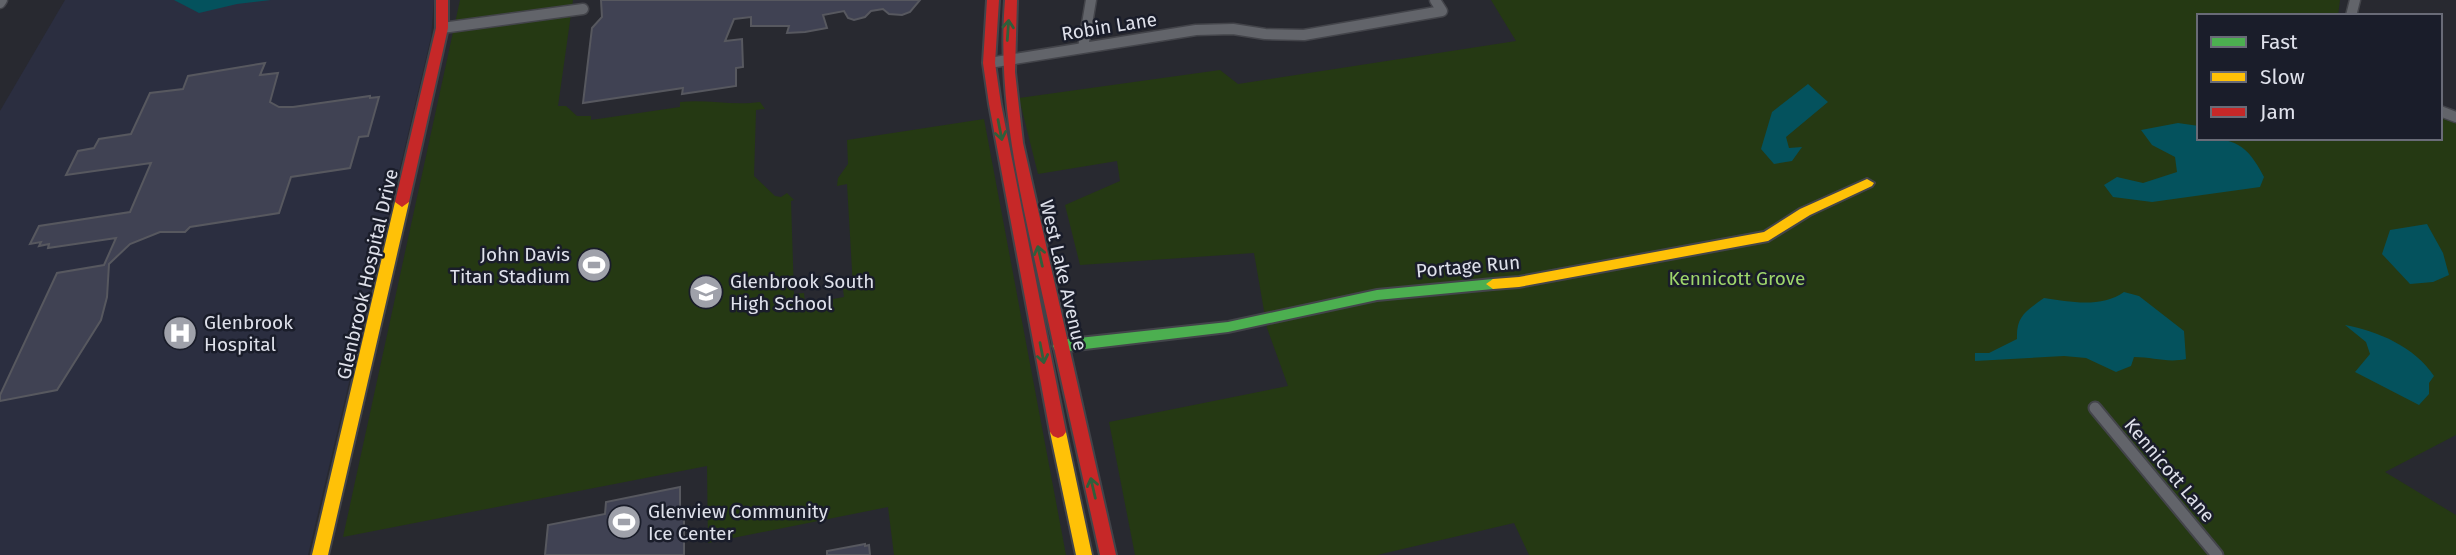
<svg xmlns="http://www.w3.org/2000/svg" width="2456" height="555" viewBox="0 0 2456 555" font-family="'Fira Sans',sans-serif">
	<rect width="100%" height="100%" fill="#282930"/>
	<path fill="#2b2e40" d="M65 0H434L431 37 308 555H0V111Z"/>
	<path fill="#253913" d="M460 0H573L558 106H566L577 116H591V120L680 107V102C708 99 732 106 760 102L765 109 756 110 754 176 775 196 781 197 787 193 794 200 791 201 794 294 804 293 805 304 844 297 843 289 853 287 847 184 837 186 838 178 848 164 847 140 984 119 1066 555H894L888 507 708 543 707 466 343 537Z
		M1491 0H2340L2338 16H2199V138H2440V118L2456 123V435L2385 472 2456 515V555H1529L1514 523 1377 555H1135L1109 422 1288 386 1267 328 1254 253 1080 265 1065 205 1120 181 1117 161 1038 174 1019 98 1220 70 1238 84 1516 41Z"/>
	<path fill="#04525d" d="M174 0H271L237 4 199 13Z
		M1808 84 1828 102 1786 137 1789 148 1802 147 1792 161 1774 164 1761 149 1772 112Z
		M2178 123 2199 126V138C2235 138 2247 144 2264 177L2260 187 2152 202 2113 197 2104 185 2117 177 2143 183 2177 172 2175 157 2152 145 2141 130Z
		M2427 224 2443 253 2449 275 2433 282 2410 284 2382 254 2390 230Z
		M2124 292 2139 296 2184 331 2186 359C2167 363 2153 357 2134 357L2131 366 2116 372 2086 358 2064 356 1975 361V353H1989L2017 339C2016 316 2026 311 2044 298 2070 302 2102 308 2124 292Z
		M2345 325C2378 331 2415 347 2434 376L2429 383V394L2419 405 2355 372 2370 354 2366 342Z"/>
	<path fill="#404253" stroke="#57585f" stroke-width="2" d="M601 0H920L910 12 902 15 889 14 883 9 871 11 865 17 854 20 848 18 844 11 823 15 827 28 805 32 787 33 789 26H751V17L734 19 725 41 742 39 743 67 736 68V86L682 94 683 88 583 103 592 28 602 17Z
		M265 63 260 75 278 73 270 102 279 107H293L370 96V98L379 97 368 136 359 137 350 168 291 177 279 213 190 227 185 232H160L130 244 109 264 107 297 101 320 57 390 0 401V395L57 273 104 265 116 238 48 248 49 244 39 246 41 242 30 244 39 226 130 212 151 163 66 175 78 151 94 148 99 139 131 134 150 93 183 89 188 76Z
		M680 487V519L684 518V555H545L548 525 605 514 606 502Z
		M865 544V546L869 545 870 555H827V551Z"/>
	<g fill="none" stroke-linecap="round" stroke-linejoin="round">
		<g stroke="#43444a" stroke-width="13">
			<path id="street-far1" d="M0 3 2 0
				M2351 16 2355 0
				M442 28 583 9
				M1083 48 1091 0
				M989 63 1196 30 1233 29 1265 34 1304 35 1442 11 1435 0
				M2440 111 2456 117"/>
		</g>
		<g stroke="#43444a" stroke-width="15">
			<path id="street" d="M2095 408 2217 555"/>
		</g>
		<g stroke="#43444a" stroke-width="4">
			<path id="fast" d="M1493 279 1500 284 1493 289 1377 300 1228 332 1060 352 1055 350 1053 346 1055 342 1060 340 1228 322 1377 290Z"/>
		</g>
		<g stroke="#43444a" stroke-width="4">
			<path id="slow" d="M1867 179 1874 183 1872 186 1810 215 1768 241 1519 287 1493 289 1486 284 1493 279 1519 277 1764 232 1800 209Z
				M402 197 409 202 328 555H312L395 202Z
				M1058 426 1063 428 1066 432 1092 555H1076L1050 432 1053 428Z"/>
		</g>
		<g stroke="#43444a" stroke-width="4">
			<path id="jam" d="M436 0H448V28L409 202 402 207 395 202 436 28Z
				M987 0H999L995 63 1001 104 1066 432 1063 436 1058 438 1053 436 1050 432 989 104 983 63Z
				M1005 0H1017L1015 72 1023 143 1116 555H1100C1080 465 1060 374 1040 284 1019 188 997 99 1005 0Z"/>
		</g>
		<use href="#street-far1" stroke="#62646a" stroke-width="10"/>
		<use href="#street" stroke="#62646a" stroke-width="11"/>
		<use href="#fast" fill="#4caf50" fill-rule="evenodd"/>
		<use href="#slow" fill="#ffc107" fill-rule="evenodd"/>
		<use href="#jam" fill="#c62828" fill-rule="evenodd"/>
	</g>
	<defs><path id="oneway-shaft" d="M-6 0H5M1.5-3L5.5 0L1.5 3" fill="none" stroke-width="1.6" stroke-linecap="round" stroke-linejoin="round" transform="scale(1.75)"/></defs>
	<g stroke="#305f3b">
		<use href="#oneway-shaft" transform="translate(1008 30) rotate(-86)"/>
		<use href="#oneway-shaft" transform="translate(1000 130) rotate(79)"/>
		<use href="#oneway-shaft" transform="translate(1040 256) rotate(-103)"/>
		<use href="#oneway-shaft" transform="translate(1042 353) rotate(79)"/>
		<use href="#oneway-shaft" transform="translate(1093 488) rotate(-103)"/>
	</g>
	<defs>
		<g id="stadium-disc" transform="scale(1.75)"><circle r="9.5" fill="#9fa1aa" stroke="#1a1d2a"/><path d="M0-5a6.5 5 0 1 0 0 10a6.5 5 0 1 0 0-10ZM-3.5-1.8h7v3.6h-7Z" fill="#fff"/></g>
		<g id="school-disc" transform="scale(1.75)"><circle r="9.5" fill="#9fa1aa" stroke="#1a1d2a"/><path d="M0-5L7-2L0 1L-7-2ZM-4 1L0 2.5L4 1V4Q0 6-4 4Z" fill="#fff"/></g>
		<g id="hospital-disc" transform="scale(1.75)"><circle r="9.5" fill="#9fa1aa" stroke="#1a1d2a"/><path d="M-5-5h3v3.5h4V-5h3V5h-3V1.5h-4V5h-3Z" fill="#fff"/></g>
	</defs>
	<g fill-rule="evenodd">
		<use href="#stadium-disc" x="594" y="265"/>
		<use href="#school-disc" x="706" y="292"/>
		<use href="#hospital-disc" x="180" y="333"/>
		<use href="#stadium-disc" x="624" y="522"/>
	</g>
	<g text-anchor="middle" stroke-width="5" stroke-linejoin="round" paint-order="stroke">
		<g font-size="19" fill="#dfe1eb" stroke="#1a1d2a">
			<text transform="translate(1109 26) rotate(-9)" y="7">Robin Lane</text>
			<text transform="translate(1468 266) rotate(-5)" y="7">Portage Run</text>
			<text transform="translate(367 274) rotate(-77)" y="7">Glenbrook Hospital Drive</text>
			<text transform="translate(1064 275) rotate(77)" y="7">West Lake Avenue</text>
			<text transform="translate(2170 470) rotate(50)" y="7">Kennicott Lane</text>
		</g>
		<g font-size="19" fill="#dfe1eb" stroke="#1a1d2a" text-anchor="start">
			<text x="570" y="261" text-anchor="end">John Davis<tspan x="570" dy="22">Titan Stadium</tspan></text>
			<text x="730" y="288">Glenbrook South<tspan x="730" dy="22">High School</tspan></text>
			<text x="204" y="329">Glenbrook<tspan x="204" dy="22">Hospital</tspan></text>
			<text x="648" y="518">Glenview Community<tspan x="648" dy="22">Ice Center</tspan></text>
		</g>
		<g font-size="19" fill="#9ed66b" stroke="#1a1d2a">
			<text x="1737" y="285">Kennicott Grove</text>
		</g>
	</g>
	<rect x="2197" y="14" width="245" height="126" fill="#1a1d2a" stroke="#696b77" stroke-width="2"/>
	<rect x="2211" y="37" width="35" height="10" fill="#4caf50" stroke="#696b77" stroke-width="2"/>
	<text x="2260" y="49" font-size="21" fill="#dfe1eb">Fast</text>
	<rect x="2211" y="72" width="35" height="10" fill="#ffc107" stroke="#696b77" stroke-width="2"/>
	<text x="2260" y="84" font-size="21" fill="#dfe1eb">Slow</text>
	<rect x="2211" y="107" width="35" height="10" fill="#c62828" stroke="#696b77" stroke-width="2"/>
	<text x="2260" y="119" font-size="21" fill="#dfe1eb">Jam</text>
</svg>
